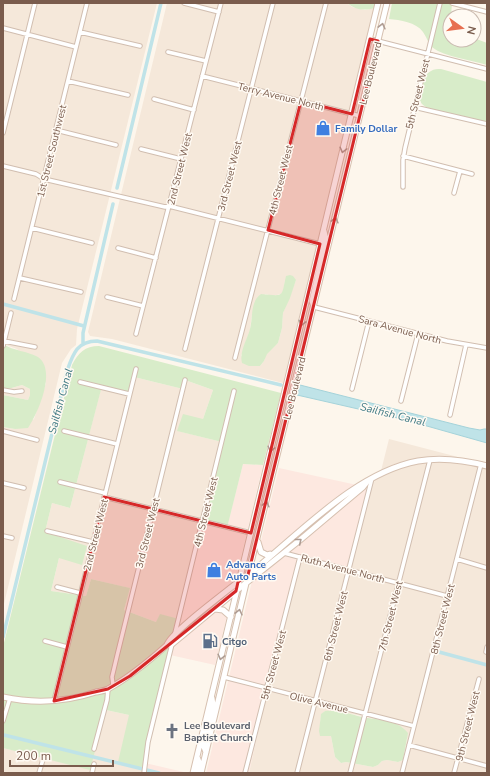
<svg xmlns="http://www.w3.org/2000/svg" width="490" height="776" viewBox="0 0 490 776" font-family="'Nunito Sans',sans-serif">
	<rect width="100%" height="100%" fill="#fdf6ec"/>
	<path fill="#f5e8da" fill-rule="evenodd" d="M3 3H157L77 329 76 345 71 349 62 363 3 608V427L15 429 34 419 46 383 17 349 3 344Z
		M167 3H347L352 7 365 10 375 8 283 383 112 339 90 336 88 332ZM285 280H296L283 313 282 328 278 343 266 354 264 361 260 366 256 365 241 356 250 330 252 314 265 294 273 296 281 294 284 291Z
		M134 377 183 389 185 380 213 390 203 419 178 431 222 442 179 619 156 622 124 610 129 588 91 579 86 596 51 591 59 558 45 532 52 503 70 508 102 385 127 396Z
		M22 385 30 389V395L28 400 3 395V387L8 389Z
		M389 439 458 457 487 464 460 458 392 466 381 471Z
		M451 461 487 468V773H249L267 690 300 560 370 482 386 473 412 464 430 462ZM325 711 352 714 390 722 400 726 407 739 403 760 398 762 387 760 382 761 378 765 373 767 346 762 341 763 335 757 331 736 325 735 320 725 321 715Z
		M106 710 129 715 144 769 143 773H3V748L42 757Z"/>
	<path fill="#fde8e0" d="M243 464 263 465 235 582 177 629 203 521 227 527Z
		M279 468 357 485 347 491 274 550 267 553 262 551 260 545Z
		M370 482 347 571 300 560 267 690 249 773H206L252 581 330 518Z
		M321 517H324L253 575 254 573Z
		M215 611 222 612 227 616 215 665 170 655 173 646Z
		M145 763 188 773H143Z"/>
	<path fill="#d8ecc9" d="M347 3H376L375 8C363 11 356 10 347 3Z
		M392 3H452L451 16H450V40H474V38L487 43V65C471 60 453 58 438 51 428 46 429 41 423 32 416 22 400 20 389 19Z
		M441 69 487 82V123L430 109C428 108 424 106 422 104 414 96 422 75 431 71 434 69 438 69 441 69Z
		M290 275 293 276 296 280 290 298 283 313 282 328 278 343 267 354 264 361 260 366H249L242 363C239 352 247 340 250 329 253 319 250 301 261 294 285 296 281 298 286 276Z
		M3 344C14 351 27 351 38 357 57 370 38 413 28 428L15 429 3 427V395L28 400 30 395V389L22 385 8 389 3 387Z
		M99 346 281 393 263 465 243 464 227 528 203 521 222 442 177 431 183 414 203 419 213 390 185 380 183 389 134 377 127 396 102 386 70 508 52 503 45 532 87 546 82 565 59 558 51 591 86 596 91 579 130 588 124 610 156 622 160 614 179 619 177 629 166 640 165 644 151 657 121 679 107 688 89 693 54 699 23 698 3 695V647L72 365C78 353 85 346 99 346Z
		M171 646 144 769 118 762 129 715 106 710 90 770 3 748V699L66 701 123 682 138 673 168 647Z
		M325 711C337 710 350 714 362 717 378 720 397 719 408 733L403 760 398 762 387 760 382 761 378 765 373 767 346 762 341 763 335 757 331 736H320L319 731 321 714Z"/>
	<path fill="#bfe3e8" stroke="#a5d3da" d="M300 385 469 428 480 430 484 429H487V443L402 419 297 395Z"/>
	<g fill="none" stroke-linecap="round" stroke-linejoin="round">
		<path stroke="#bfe3e8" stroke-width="3.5" d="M117 188 161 3
			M3 304 84 326
			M83 343V333L113 204
			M3 637 67 371C73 354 77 341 97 341L281 385
			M439 652 487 665
			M4 735 159 773"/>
		<g stroke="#d1beb0" stroke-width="5.5">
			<path id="street" d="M184 3 219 12
				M452 3 487 12
				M3 28 76 47
				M80 32 140 46
				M370 39 487 69
				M168 52 206 61
				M202 76 360 116
				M68 81 128 95
				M154 99 194 110
				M414 107 487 124
				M56 130 116 145
				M3 133 35 3
				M141 149 181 159
				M403 156 472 174
				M3 166 36 174 44 179 165 207 169 206 320 244
				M403 187V160L405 148 440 3
				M454 193 460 171
				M32 228 92 243
				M118 248 156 258
				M20 278 81 292
				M107 297 143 306
				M14 299 87 3
				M314 307 447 341 487 348
				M136 334 221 3
				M4 341 35 347
				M3 346 11 313
				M185 349 273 3
				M235 358 326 3
				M80 382 129 394
				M352 389 369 321
				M3 390 14 392 22 391
				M401 401 418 334
				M450 415 466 345
				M3 431 37 440
				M64 431 117 444
				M60 482 105 493
				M3 483 24 488
				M104 497 251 533
				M47 531 93 542
				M3 536 12 538
				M284 553 447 596
				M457 559 487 568
				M57 587 80 593
				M175 633 234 391
				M45 641 67 647
				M486 652 487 647
				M224 677 414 726
				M113 685 112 677 117 656 185 380
				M54 701 136 369
				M3 721 10 698
				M409 745 487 766
				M94 749 107 700 108 689
				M39 773 44 756
				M92 773 94 764
				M144 773 148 742 172 644
				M245 773 300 557
				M297 773 372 478
				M350 773 430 460
				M402 773 481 464
				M454 773 479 679"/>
		</g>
		<g stroke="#d6c0b0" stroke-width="7">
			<path id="secondary" d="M314 307 312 301 326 240 324 231
				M258 542 261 552 267 555 270 554
				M248 575C298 536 354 473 418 461 441 457 464 460 487 466
				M215 609 223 610 231 617
				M167 645 172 644 236 591 300 540 363 487 367 482
				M3 697C35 704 66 702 96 692 100 691 105 691 108 689 130 677 148 662 167 645 170 633 226 592 238 582
				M206 752 204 747 213 705 212 698
				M197 757 199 762 197 773
				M193 773 378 3
				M201 773 248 575 387 3"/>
		</g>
		<use href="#street" stroke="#fff" stroke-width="3.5"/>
		<use href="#secondary" stroke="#fff" stroke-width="5"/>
	</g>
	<defs><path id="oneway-chevron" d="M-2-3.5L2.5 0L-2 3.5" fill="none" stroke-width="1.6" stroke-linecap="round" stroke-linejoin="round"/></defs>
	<g stroke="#af9d94">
		<use href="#oneway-chevron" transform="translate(382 26) rotate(-76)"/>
		<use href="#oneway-chevron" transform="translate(343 150) rotate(104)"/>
		<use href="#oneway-chevron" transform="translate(335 220) rotate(-76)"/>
		<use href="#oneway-chevron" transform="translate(302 323) rotate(104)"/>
		<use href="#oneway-chevron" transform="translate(271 449) rotate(104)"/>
		<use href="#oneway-chevron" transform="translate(266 504) rotate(-76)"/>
		<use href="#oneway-chevron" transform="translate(299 541) rotate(-39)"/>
		<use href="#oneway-chevron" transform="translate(239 612) rotate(-77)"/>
		<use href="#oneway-chevron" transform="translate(221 657) rotate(104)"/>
	</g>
	<path fill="#d62828" fill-opacity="0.2" stroke="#d62828" stroke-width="3" stroke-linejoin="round" d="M370 39 378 41 248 575 238 582 236 591 130 676 108 689 54 701 104 497 251 533 320 244 268 230 301 101 352 114Z"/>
	<defs>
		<g id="shop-bare" transform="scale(1.2)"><path d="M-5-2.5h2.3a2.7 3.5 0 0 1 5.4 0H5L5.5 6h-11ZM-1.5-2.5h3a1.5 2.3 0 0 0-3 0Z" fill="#3f7fe0" stroke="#fffaf3" stroke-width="2.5" paint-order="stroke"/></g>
		<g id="fuel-bare" transform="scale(1.2)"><path d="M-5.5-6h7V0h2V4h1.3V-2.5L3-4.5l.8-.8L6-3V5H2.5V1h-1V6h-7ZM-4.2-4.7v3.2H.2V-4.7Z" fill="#5c6f8a" stroke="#fffaf3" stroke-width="2.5" paint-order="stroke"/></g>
		<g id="church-bare" transform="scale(1.2)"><path d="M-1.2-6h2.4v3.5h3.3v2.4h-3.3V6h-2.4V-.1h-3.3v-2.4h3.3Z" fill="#6b7280" stroke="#fffaf3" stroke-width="2.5" paint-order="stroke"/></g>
	</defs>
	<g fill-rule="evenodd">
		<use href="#shop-bare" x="323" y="128"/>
		<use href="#shop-bare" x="214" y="570"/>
		<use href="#fuel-bare" x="210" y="641"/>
		<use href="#church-bare" x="172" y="731"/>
	</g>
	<g text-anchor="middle" stroke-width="3" stroke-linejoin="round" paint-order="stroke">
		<g font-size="10" fill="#7a5c4d" stroke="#fffaf3">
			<text transform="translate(370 73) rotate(-76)" y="4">Lee Boulevard</text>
			<text transform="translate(417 94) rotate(-76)" y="4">5th Street West</text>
			<text transform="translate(281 96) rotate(14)" y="4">Terry Avenue North</text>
			<text transform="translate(51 151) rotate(-76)" y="4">1st Street Southwest</text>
			<text transform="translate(179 169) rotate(-76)" y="4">2nd Street West</text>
			<text transform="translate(229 176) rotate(-76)" y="4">3rd Street West</text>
			<text transform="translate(280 180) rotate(-76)" y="4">4th Street West</text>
			<text transform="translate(400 329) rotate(15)" y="4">Sara Avenue North</text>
			<text transform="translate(294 388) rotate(-76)" y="4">Lee Boulevard</text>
			<text transform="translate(205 512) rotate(-76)" y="4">4th Street West</text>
			<text transform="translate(147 533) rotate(-76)" y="4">3rd Street West</text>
			<text transform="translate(95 535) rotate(-76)" y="4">2nd Street West</text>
			<text transform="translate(343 568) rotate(15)" y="4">Ruth Avenue North</text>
			<text transform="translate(390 616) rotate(-76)" y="4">7th Street West</text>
			<text transform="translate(442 619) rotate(-76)" y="4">8th Street West</text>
			<text transform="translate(335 626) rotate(-76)" y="4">6th Street West</text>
			<text transform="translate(273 665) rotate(-75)" y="4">5th Street West</text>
			<text transform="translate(319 702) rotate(14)" y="4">Olive Avenue</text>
			<text transform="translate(467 726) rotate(-76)" y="4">9th Street West</text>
		</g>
		<g font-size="10" font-weight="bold" fill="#366cbe" stroke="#fffaf3" text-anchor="start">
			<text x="335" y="132">Family Dollar</text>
			<text x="226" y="568">Advance<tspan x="226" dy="12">Auto Parts</tspan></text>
		</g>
		<g font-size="10" font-weight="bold" fill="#4e5e75" stroke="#fffaf3" text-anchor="start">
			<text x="222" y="645">Citgo</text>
		</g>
		<g font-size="10" font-weight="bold" fill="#5b616d" stroke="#fffaf3" text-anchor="start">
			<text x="184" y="729">Lee Boulevard<tspan x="184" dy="12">Baptist Church</tspan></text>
		</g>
		<g font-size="11" font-style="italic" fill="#437c86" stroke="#fffaf3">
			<text transform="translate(60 401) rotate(-75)" y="4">Sailfish Canal</text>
			<text transform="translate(393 414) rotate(14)" y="4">Sailfish Canal</text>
		</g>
	</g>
	<rect width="490" height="776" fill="none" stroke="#7a5c4d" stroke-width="8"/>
	<g transform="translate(462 28) rotate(104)"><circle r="19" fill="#fffaf3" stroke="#cabbb1"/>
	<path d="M0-3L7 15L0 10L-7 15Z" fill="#e76f51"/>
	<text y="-6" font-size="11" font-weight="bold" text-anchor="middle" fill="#7a5c4d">N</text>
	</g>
	<path d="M10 760v6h103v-6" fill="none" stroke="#7a5c4d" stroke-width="2"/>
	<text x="16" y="760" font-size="12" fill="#7a5c4d" stroke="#fffaf3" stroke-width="3" paint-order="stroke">200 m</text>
</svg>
